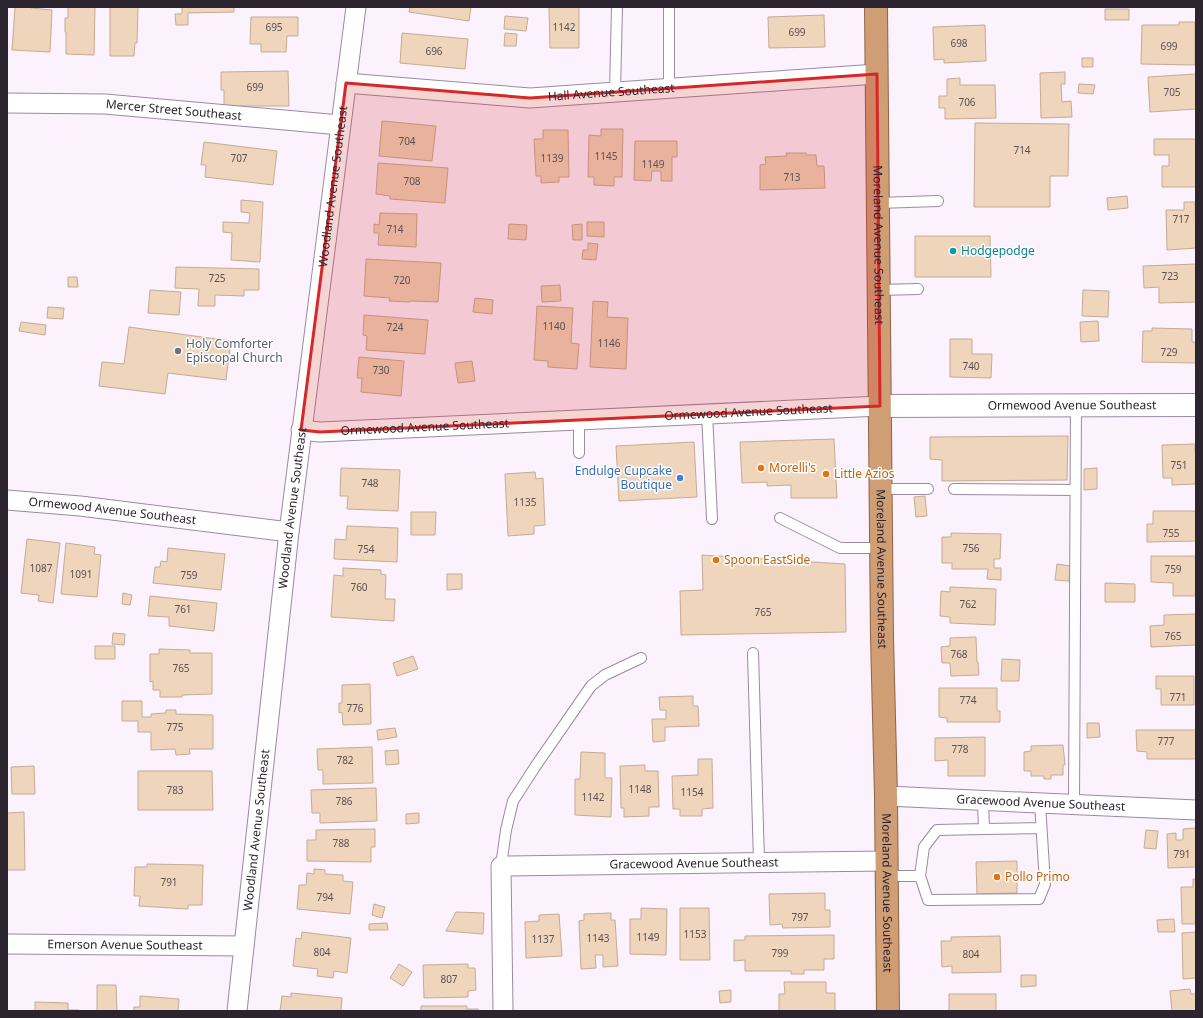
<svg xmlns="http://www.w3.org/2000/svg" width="1203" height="1018" viewBox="0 0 1203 1018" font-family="'Noto Sans',sans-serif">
	<rect width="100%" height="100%" fill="#fbf2fe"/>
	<path fill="#eed5bb" stroke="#c4ac93" d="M15 7H31V8L52 10 50 52 12 50Z
		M68 7H95L94 55 66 54V32H65V18H68Z
		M110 7H138L137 43H135L134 56H110Z
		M182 7H234V12L188 13V25H176L175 14H182Z
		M410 7H471L469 21 409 12Z
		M549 7H579V48H550Z
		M1105 9H1129V20H1105Z
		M824 15 825 47 769 48 768 17Z
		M505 16 528 18 526 31 504 29Z
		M251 17H298V36H287L286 52H261V44H250Z
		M1179 22H1195V65L1141 64 1142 25H1179Z
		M985 25 986 61 944 63V59L934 60 933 27Z
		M402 33 468 39 465 69 400 63Z
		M505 33 517 34 516 46H504Z
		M1082 58H1093V67H1082Z
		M288 71 289 106H224V90H221V72Z
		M1065 72V84H1061L1062 102 1071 101 1072 117 1041 118 1040 73Z
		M1196 74V109L1150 112 1148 77Z
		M960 78V85H995L996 118 945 119V108H939V96H947V79Z
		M1079 84 1095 85 1093 94 1078 93Z
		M382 121 436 126 432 161 379 156Z
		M975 123 1069 124 1068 176H1050V207H974Z
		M601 129H623L622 177H614V186L594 185V177H588L589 135 601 136Z
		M543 130H568L569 177H559V182L541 183V176H536L534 139H543Z
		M1154 139H1196V187H1162V166H1169V155H1154Z
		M635 141H677V157H672V181H661V171H652L651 181 634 180Z
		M204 142 277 151 273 185 205 177 206 165H201Z
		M786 153H806V155H816L817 166H824L825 188 760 190V165L766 164 765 157 787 156Z
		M378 163 448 168 445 203 390 199V196L376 194Z
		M1127 196 1128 208 1108 210 1107 198Z
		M241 200 263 202 260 262 231 260 232 233 223 232V222L249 223 250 213 241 212Z
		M1184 202H1195L1196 248 1167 250 1166 210H1184Z
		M380 213 417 214 416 247 378 245 379 233H374V224L379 225Z
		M587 222H604V237L587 236Z
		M509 224 527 225 526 240 508 239Z
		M582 224V240H573L572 225Z
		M915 236H990L991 277H915Z
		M588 243 598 244 596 260 582 259 583 250H588Z
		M366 259 441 263 438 302 410 301V302L389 301 390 298 364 296Z
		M1196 264V302L1159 303V287L1144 288 1143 266Z
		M176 267 259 269V290H244V296L215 295V306H198L199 289 175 288Z
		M68 277H77L78 287H68Z
		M560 285 561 301 542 302 541 286Z
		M150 290 181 292 179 315 148 313Z
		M1083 290 1109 291 1108 317 1082 316Z
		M475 298 493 300 492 314 473 312Z
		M593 301 608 302 607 317 628 318 626 369 590 367Z
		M537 306 573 308 571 343 579 344 577 369 548 367V361L534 360Z
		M48 307 64 308 63 319 47 318Z
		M364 315 428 320 425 354 366 350 367 336 363 335Z
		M1098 321 1099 341 1081 342 1080 322Z
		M21 322 46 325 45 335 19 331Z
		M129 327 231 341 226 380 168 373 165 394 99 386 102 362 124 364Z
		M1152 328 1192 329V342H1196V363L1142 362 1143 331H1152Z
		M950 339H972V354H992L991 378 950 377Z
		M359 357 404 361 401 396 361 392 362 378H357Z
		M472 361 475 381 458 383 455 363Z
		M1068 436 1067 480 942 481V460L930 459V437Z
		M834 439 837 498H791V485L767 486V482L742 483 740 442Z
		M694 442 697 497 619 501 616 446Z
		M1195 444V453H1196V484L1172 485V478H1163L1162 445Z
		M341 468 400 470 398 511 347 509 348 496H340Z
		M1097 468V489L1084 490V469Z
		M535 472 536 479 543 478 545 525 534 526V534L508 536 505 474Z
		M925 496 927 516 916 517 914 497Z
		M1153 511H1196V541L1147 542V524H1153Z
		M411 512H436L435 535H411Z
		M347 526 398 528 397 562 334 559 335 539 346 540Z
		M951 533 1001 534 1000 559H994V568H1001V580L987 579 988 569H952V563H942V537H951Z
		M27 539 60 543 53 603 38 601 39 595 21 593Z
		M66 543 95 547 94 554 101 555 97 597 61 594Z
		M168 548 225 554 221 590 153 583 155 567H160L161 561 167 562Z
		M702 555 845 564 846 632 681 635 680 591 703 590Z
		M1151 556H1196V596H1173V583L1151 582Z
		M1057 564 1070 566 1069 581 1055 580Z
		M343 568 381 570V574L386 575 385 599H395L394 621 331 617 334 575 343 576Z
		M447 574H462V589L447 590Z
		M1105 583 1135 584V602H1105Z
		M950 587 996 589 995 625 950 623V617L940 616 941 591 950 592Z
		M123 593 132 595 130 605 122 604Z
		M150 596 217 603 214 631 169 626V617L148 616Z
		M1196 614V645L1151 647 1150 626 1164 625V615Z
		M113 633 125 634 124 645 112 644Z
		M976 637 977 662H978L979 675 951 676 950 663H942L941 647 950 646V638Z
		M95 646H115V659H95Z
		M159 649 190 650V653H212V694L182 695V697H160V690H153V681L150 682V654H159Z
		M413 656 418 669 397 676 393 663Z
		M1002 659 1020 660 1019 681H1001Z
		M1156 676H1194V705H1161V689H1156Z
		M370 684 371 724 343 725 342 712 339 713V703H342V685Z
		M939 688H997V711H1000V722H947V718L939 717Z
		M693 696V706H698L699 726 665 727V741L653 742 652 719H666V710H660L659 697Z
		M122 701H142V717H151V714L166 713V710H176V714L213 715V749H189L190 754 176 755 175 749 151 750V732H138V721H122Z
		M1087 723H1099L1100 737 1087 738Z
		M395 728 397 737 378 740 377 730Z
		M1136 730H1196V759H1147V752L1137 751Z
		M985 737V776H948V760L935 761V738Z
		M1063 745 1065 765H1063V775H1051V779H1044V776H1031V771H1024V752L1031 751V746Z
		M372 747 373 783 323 784V770H318L317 749Z
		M398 750 399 764 386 765 385 751Z
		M581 752 605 753V778H612L611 817 575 815V779H580Z
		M698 759H712L713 808 702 809V816H680V809H673L672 776 698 775Z
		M645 765V771H658L659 807H649V816L624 817V808H621L620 766Z
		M34 766 35 794H12L11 767Z
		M138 771H212L213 810H138Z
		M376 788 377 821 320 823V813H312L311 790Z
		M24 812 25 870H7V813Z
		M419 813V823L406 824V814Z
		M1196 828V867L1168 868 1167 834 1176 833V840H1183V829Z
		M375 829V847H371V862L307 861V840H316V830Z
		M1146 830 1158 831 1156 849 1144 848Z
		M1017 861V893L977 894 976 862Z
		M147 864 203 865 202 905H188V909L139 906 140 896H134L135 867H147Z
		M314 869 325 870V874L343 875V881L353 882 350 914 297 909 299 885H306L307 873 314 874Z
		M1193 879H1196V924H1182L1181 887H1193Z
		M825 893V910H830V927L783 928 782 924 770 925 769 894Z
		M374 904 385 907 382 918 372 915Z
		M641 908 667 909 666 955 630 954V919H641Z
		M680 908H709L710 960H680Z
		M456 912 484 913 483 934 446 931Z
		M611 913V920H615L618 966 603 967V955H595L596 968 581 969 579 921 584 920V914Z
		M559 914 562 956 526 958 525 922 539 921V915Z
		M1174 919 1175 932H1158L1157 920Z
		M387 923 388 930H369V924Z
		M302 932 351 938 347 973 334 971 333 978 317 976 318 969 293 966 296 938 301 939Z
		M1196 932V978L1183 979 1182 933Z
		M834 935V959H824V970H804V974H791V971H745V960L734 961V940H745V936Z
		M1000 936 1001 972 952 973V966L942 967 941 941H951V937Z
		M399 964 412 972 403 986 390 978Z
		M468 964V968H475L476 990 468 991V997L424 998 423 965Z
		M1021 975H1036V986L1021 987Z
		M784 982H826V993H835V1011H779V994H785Z
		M97 985H116L117 1011H97Z
		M1190 989 1191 994H1196V1011H1172L1170 991Z
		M731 990V1002L720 1003 719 991Z
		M291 993 342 998 341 1011H280L282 996 291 997Z
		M949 994H996V1011H949Z
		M140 996 179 999 178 1011H134V1007H140Z
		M35 1002 68 1003V1010H79V1011H35Z
		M421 1006H467V1009H478V1011H421Z"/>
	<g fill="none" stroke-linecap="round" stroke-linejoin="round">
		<g stroke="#9c89a3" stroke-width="12">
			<path id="service" d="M669 7V88
				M615 92 617 7
				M878 203 938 201
				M879 290 918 289
				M707 413 712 519
				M579 420V453
				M880 489H928
				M954 489 1075 490
				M780 518 840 548H881
				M753 653 759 862
				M983 801 984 829 1041 828
				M1074 804 1076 405
				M501 866 506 830 513 801 535 767 591 686 605 675 641 658
				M886 876H920L928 900 1039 899 1045 884 1040 803
				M920 876 924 847 937 830 984 829"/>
		</g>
		<g stroke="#9c89a3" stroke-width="21">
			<g id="minor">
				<path id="s1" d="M346 83 530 98 877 74"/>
				<path id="s2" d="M7 103 105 104 340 125"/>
				<path id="s3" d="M301 430 320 432 880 406"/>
				<path id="s4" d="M7 500 80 506 289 532"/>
				<path id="s5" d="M886 796 1196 810"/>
				<path id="s6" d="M7 944 244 946"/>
				<path id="s7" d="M237 1011 289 532 356 7"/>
				<path id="s8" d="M503 1011 501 866 886 861"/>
			</g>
		</g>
		<g stroke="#9c89a3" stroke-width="24">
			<g id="tertiary">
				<path id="s9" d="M880 406 1196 405"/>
			</g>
		</g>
		<g stroke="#8e6446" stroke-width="24">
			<g id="trunk">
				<path id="s10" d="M876 7 882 638 886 796 888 1011"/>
			</g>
		</g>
		<use href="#service" stroke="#fff" stroke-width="10"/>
		<use href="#minor" stroke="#fff" stroke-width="19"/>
		<use href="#tertiary" stroke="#fff" stroke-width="22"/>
		<use href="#trunk" stroke="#cf9e74" stroke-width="22"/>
	</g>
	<path fill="#d62828" fill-opacity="0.2" stroke="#d62828" stroke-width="3" stroke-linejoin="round" d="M877 74 880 406 320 432 301 430 346 83 530 98Z"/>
	<circle fill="#0f9aa8" stroke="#fff" stroke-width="1.5" cx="953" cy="251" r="4"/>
	<circle fill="#6b7280" stroke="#fff" stroke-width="1.5" cx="178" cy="351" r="4"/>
	<g fill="#e8710a" stroke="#fff" stroke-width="1.5">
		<circle cx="761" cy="468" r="4"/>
		<circle cx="826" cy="474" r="4"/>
		<circle cx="716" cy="560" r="4"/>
		<circle cx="997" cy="877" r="4"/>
	</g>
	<circle fill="#3f7fe0" stroke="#fff" stroke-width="1.5" cx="680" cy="478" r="4"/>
	<g text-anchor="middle" stroke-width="3" stroke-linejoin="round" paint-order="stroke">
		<g font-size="10" fill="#5c5052">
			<text x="274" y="31">695</text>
			<text x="564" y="31">1142</text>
			<text x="797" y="36">699</text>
			<text x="959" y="47">698</text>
			<text x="1169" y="50">699</text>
			<text x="434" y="55">696</text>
			<text x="255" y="91">699</text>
			<text x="1172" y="96">705</text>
			<text x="967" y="106">706</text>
			<text x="407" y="145">704</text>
			<text x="1022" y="154">714</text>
			<text x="606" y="160">1145</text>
			<text x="239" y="162">707</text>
			<text x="552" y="162">1139</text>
			<text x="653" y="168">1149</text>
			<text x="792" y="181">713</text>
			<text x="412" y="185">708</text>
			<text x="1181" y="223">717</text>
			<text x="395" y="233">714</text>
			<text x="1170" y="280">723</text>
			<text x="217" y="282">725</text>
			<text x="402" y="284">720</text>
			<text x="554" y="330">1140</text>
			<text x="395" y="331">724</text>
			<text x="609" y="347">1146</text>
			<text x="1169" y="356">729</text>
			<text x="971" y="370">740</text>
			<text x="381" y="374">730</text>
			<text x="1179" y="469">751</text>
			<text x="370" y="487">748</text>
			<text x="525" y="506">1135</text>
			<text x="1171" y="537">755</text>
			<text x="971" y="552">756</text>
			<text x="366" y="553">754</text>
			<text x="41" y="572">1087</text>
			<text x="1173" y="573">759</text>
			<text x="81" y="578">1091</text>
			<text x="189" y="579">759</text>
			<text x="359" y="591">760</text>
			<text x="968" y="608">762</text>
			<text x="183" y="613">761</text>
			<text x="763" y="616">765</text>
			<text x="1173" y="640">765</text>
			<text x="959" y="658">768</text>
			<text x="181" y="672">765</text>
			<text x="1178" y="701">771</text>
			<text x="968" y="704">774</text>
			<text x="355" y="712">776</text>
			<text x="175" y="731">775</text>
			<text x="1166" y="745">777</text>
			<text x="960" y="753">778</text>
			<text x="345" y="764">782</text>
			<text x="640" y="793">1148</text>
			<text x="175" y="794">783</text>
			<text x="692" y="796">1154</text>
			<text x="593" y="801">1142</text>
			<text x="344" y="805">786</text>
			<text x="341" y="847">788</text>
			<text x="1182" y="858">791</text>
			<text x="169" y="886">791</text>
			<text x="325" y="901">794</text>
			<text x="800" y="921">797</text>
			<text x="695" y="938">1153</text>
			<text x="648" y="941">1149</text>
			<text x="598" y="942">1143</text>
			<text x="543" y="943">1137</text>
			<text x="322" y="956">804</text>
			<text x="780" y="957">799</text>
			<text x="971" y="958">804</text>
			<text x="449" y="983">807</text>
		</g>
		<g font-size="12" fill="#2c242f" stroke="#fff">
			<text dy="4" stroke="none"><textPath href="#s1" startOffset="266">Hall Avenue Southeast</textPath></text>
			<text dy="4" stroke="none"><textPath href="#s2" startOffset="167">Mercer Street Southeast</textPath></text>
			<text dy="4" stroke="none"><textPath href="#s7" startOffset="830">Woodland Avenue Southeast</textPath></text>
			<text dy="4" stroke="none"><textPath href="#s10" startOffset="238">Moreland Avenue Southeast</textPath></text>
			<text dy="4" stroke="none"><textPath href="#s9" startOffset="192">Ormewood Avenue Southeast</textPath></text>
			<text dy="4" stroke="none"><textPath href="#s3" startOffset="448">Ormewood Avenue Southeast</textPath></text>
			<text dy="4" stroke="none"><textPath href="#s3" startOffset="124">Ormewood Avenue Southeast</textPath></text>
			<text dy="4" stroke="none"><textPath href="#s7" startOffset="506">Woodland Avenue Southeast</textPath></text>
			<text dy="4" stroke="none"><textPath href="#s4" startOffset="106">Ormewood Avenue Southeast</textPath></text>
			<text dy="4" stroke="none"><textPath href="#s10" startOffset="562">Moreland Avenue Southeast</textPath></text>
			<text dy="4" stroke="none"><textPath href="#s5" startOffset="155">Gracewood Avenue Southeast</textPath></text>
			<text dy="4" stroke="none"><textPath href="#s7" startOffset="182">Woodland Avenue Southeast</textPath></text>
			<text dy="4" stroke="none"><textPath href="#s8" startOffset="338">Gracewood Avenue Southeast</textPath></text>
			<text dy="4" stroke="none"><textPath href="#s10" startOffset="886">Moreland Avenue Southeast</textPath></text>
			<text dy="4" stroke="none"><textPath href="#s6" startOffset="118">Emerson Avenue Southeast</textPath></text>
		</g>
		<g font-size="12" fill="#0d838f" stroke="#fff" text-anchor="start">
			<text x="961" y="255">Hodgepodge</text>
		</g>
		<g font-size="12" fill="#5b616d" stroke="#fff" text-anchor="start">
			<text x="186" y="348">Holy Comforter<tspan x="186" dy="14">Episcopal Church</tspan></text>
		</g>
		<g font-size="12" fill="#c56008" stroke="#fff" text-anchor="start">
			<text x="769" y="472">Morelli's</text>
			<text x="834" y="478">Little Azios</text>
			<text x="724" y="564">Spoon EastSide</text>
			<text x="1005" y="881">Pollo Primo</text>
		</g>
		<g font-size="12" fill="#366cbe" stroke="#fff" text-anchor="end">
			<text x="672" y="475">Endulge Cupcake<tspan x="672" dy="14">Boutique</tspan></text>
		</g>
	</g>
	<rect width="1203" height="1018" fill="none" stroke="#2c242f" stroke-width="16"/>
</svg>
